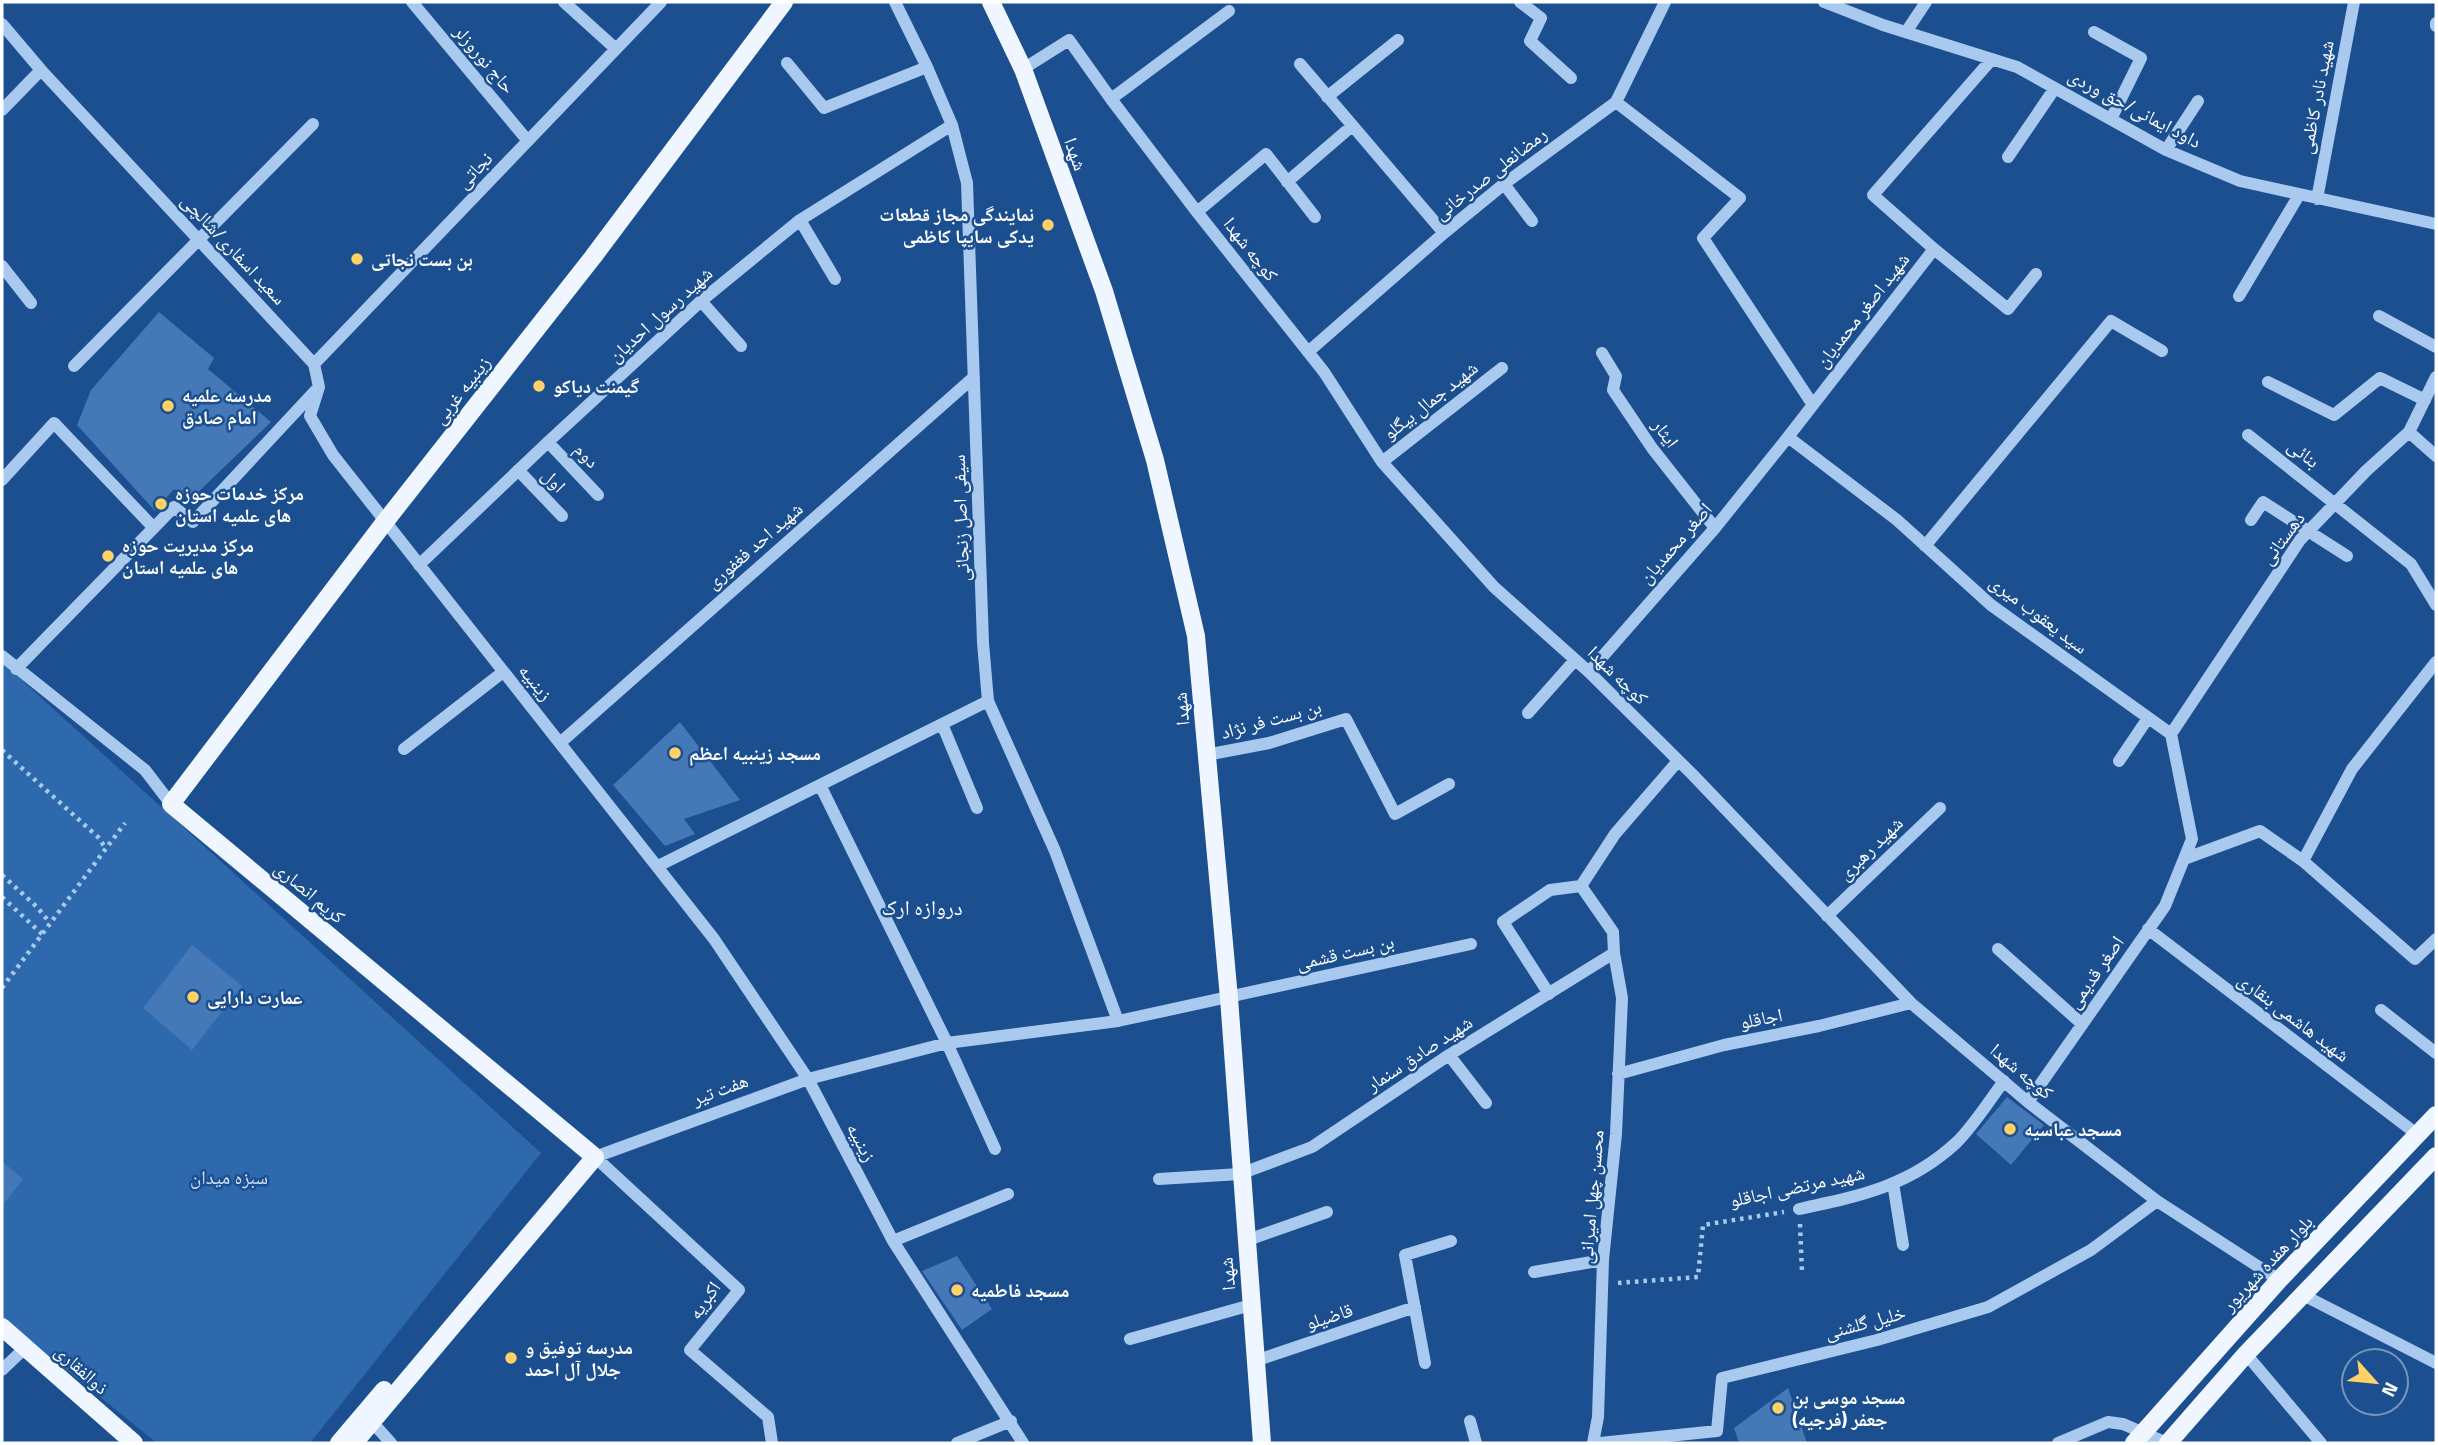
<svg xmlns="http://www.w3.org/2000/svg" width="2438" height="1445" viewBox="0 0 2438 1445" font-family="'Titillium Web','Noto Naskh Arabic',sans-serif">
	<rect width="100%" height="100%" fill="#1b4f8f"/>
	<path fill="#2e69ad" d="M2 662 541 1153 310 1443H157L2 1318Z"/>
	<path fill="#4478b7" d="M159 312 214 358 208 369 271 422 189 501 174 489 155 511 77 425 91 390Z
		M680 722 740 800 684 819 695 834 665 846 613 785Z
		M192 945 242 986 192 1050 143 1008Z
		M2007 1097 2044 1125 2011 1165 1976 1134Z
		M2 1161 23 1179 2 1206Z
		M957 1256 992 1309 962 1330 922 1271Z
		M1788 1388 1807 1443H1739L1734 1428Z"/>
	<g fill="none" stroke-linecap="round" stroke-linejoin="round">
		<path stroke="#a9c9ee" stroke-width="4.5" stroke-dasharray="3.5 5" stroke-linecap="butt" d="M2 750 99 838 104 846
			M2 875 37 907 50 923
			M2 897 42 934
			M2 988 125 823
			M1800 1224 1802 1272
			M1618 1283 1698 1277 1703 1225 1784 1212"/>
		<path stroke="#a9c9ee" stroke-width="12" d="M412 2 528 141
			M564 2 616 49
			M895 2 927 67 952 125 967 183 983 643 988 701 1055 851 1118 1021
			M1520 2 1541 18 1530 41 1571 78
			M1824 2 1883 25 2017 67 2166 150 2240 181 2436 224
			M2436 23V26
			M2 24 41 70 314 364 319 387 310 416 333 455 714 939 808 1079 893 1241 1023 1443
			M1906 32 1926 2
			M2094 32 2141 58 2111 119
			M787 63 824 108 927 67
			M1300 64 1444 233
			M1023 69 1069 40 1111 99 1197 212 1324 372 1382 462 1494 587 1589 672 1693 775 1911 1003 2028 1102 2157 1201 2279 1280
			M1327 97 1398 40
			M1111 99 1229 11
			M1616 102 1740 198 1703 238 1813 405
			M2 110 41 70
			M2166 150 2198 101
			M2008 157 2055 88
			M1287 182 1352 126
			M1504 184 1532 221
			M2317 199 2354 2
			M1197 212 1266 154 1315 217
			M800 220 835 279
			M1934 249 2008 309 2036 274
			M2 266 31 303
			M2239 296 2299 195
			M701 301 741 346
			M2379 316 2436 347
			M1308 352 1444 233 1504 184 1616 102 1665 2
			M1602 353 1616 376 1613 390 1652 448 1715 528
			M314 364 661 2
			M74 366 313 124
			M2268 382 2334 415 2380 378 2425 400
			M2409 432 2436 456
			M2248 435 2411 564 2436 605
			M1788 437 1897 520 1991 605 2171 734 2192 839 2165 906 2028 1102
			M548 442 598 495
			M1382 462 1502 368
			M518 470 562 516
			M2 480 54 423 153 527
			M2251 520 2263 502 2347 556
			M1925 546 2111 321 2162 351
			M419 565 548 442 701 301 800 220 952 125
			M2 656 145 770 171 804
			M16 669 174 507 193 522 315 391
			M1589 672 1715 528 1788 437 1934 249 1873 195 1992 59
			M1528 713 1575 660
			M942 724 977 808
			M2171 734 2300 540 2366 471 2409 432 2436 377
			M560 743 974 377
			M404 749 503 672
			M1206 755 1269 743 1346 719 1395 814 1449 784
			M2119 761 2148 718
			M820 785 947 1043 995 1149
			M2184 859 2260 831 2303 861 2415 959 2436 939
			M2303 861 2352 769 2436 662
			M658 866 988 701
			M1827 916 1940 808
			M2148 929 2418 1135
			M1998 949 2082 1024
			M1549 994 1503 922 1550 890 1581 886
			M2381 1010 2436 1053
			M1449 1055 1486 1103
			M1618 1074 1724 1045 1819 1026 1911 1003
			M1159 1179 1240 1174 1312 1147 1449 1055 1614 953
			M1893 1183 1903 1245
			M1799 1209C1860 1196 1910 1186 1957 1142 1974 1125 1989 1101 2004 1081
			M893 1241 1008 1194
			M1245 1241 1327 1212
			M1534 1272 1603 1260
			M2303 1295 2436 1363
			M1130 1339 1251 1305
			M2246 1354 2321 1443
			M1255 1361 1415 1307
			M1425 1363 1405 1255 1451 1241
			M2 1370 26 1347
			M1470 1421 1476 1443
			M373 1423 391 1443
			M772 1443 768 1417 690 1350 739 1290 595 1157 808 1079 947 1043 1118 1021 1471 944
			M957 1443 1011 1421
			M1593 1443 1598 1417 1603 1260 1616 1134 1622 998 1614 953 1613 932 1581 886 1615 834 1678 761
			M1600 1443 1717 1431 1722 1378 1877 1340 1988 1307 2091 1250 2157 1201
			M2058 1443 2108 1422 2123 1424 2167 1443"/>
		<path stroke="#f0f6ff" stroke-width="18" d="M991 2 1023 69 1104 291 1155 460 1196 636 1229 998 1262 1443
			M2 1327 134 1443
			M339 1443 384 1390
			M354 1443 595 1157 171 804 384 523 593 257 784 2
			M2134 1443 2279 1280 2436 1115
			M2168 1443 2246 1354 2436 1156"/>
	</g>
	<g fill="#ffd166" stroke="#1b4f8f" stroke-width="2.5">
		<circle cx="1048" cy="225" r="7"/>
		<circle cx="357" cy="259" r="7"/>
		<circle cx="539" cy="386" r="7"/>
		<circle cx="168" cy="406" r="7"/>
		<circle cx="161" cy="504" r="7"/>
		<circle cx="108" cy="556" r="7"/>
		<circle cx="675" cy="753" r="7"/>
		<circle cx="193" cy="997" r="7"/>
		<circle cx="2010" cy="1129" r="7"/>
		<circle cx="957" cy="1290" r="7"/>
		<circle cx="511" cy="1358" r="7"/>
		<circle cx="1778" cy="1408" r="7"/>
	</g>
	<g text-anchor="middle" stroke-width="5" stroke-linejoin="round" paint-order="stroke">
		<g font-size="19" fill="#fff" stroke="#1b4f8f">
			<text transform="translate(485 59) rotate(50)" y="7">حاج نوروزلر</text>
			<text transform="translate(2316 97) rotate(-79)" y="7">شهید نادر کاظمی</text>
			<text transform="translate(2135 108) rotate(28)" y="7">داود ایمانی/حق وردی</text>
			<text transform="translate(1076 154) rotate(70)" y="7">شهدا</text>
			<text transform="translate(474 170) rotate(-46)" y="7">نجاتی</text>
			<text transform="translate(1490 173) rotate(-38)" y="7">رمضانعلی صدرخانی</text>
			<text transform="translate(234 249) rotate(47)" y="7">سعید اسفاری/شالچی</text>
			<text transform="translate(1251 249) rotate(52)" y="7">کوچه شهدا</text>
			<text transform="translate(1862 310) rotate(-52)" y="7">شهید اصغر محمدیان</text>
			<text transform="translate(660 314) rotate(-42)" y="7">شهید رسول احدیان</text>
			<text transform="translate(461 390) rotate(-52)" y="7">زینبیه غربی</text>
			<text transform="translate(1430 400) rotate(-38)" y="7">شهید جمال بیگلو</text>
			<text transform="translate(1666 433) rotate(54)" y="7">ایثار</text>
			<text transform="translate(2304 453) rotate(38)" y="7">بنائی</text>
			<text transform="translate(587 455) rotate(47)" y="7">دوم</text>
			<text transform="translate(554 480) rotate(46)" y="7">اول</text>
			<text transform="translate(960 518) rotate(-92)" y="7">سیفی اصل زنجانی</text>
			<text transform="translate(2282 538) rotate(-53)" y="7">دهستانی</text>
			<text transform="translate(1675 543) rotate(-49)" y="7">اصغر محمدیان</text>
			<text transform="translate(754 545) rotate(-41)" y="7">شهید احد فغفوری</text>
			<text transform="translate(2039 614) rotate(37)" y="7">سید یعقوب میری</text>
			<text transform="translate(1618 675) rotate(44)" y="7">کوچه شهدا</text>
			<text transform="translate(536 682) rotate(51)" y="7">زینبیه</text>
			<text transform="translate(1181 709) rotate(-95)" y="7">شهدا</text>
			<text transform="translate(1271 719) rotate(-15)" y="7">بن بست فر نژاد</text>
			<text transform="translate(1870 848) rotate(-44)" y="7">شهید رهبری</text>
			<text transform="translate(310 892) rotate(40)" y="7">کریم انصاری</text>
			<text transform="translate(1345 952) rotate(-13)" y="7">بن بست قشمی</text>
			<text transform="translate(2095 972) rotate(-55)" y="7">اصغر قدیمی</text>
			<text transform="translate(2294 1017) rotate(37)" y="7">شهید هاشمی بنقاری</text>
			<text transform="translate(1761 1018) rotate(-11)" y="7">اجاقلو</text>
			<text transform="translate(1419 1053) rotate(-33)" y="7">شهید صادق سنمار</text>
			<text transform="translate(2022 1071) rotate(40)" y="7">کوچه شهدا</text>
			<text transform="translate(720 1089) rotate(-20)" y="7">هفت تیر</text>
			<text transform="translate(862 1142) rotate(62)" y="7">زینبیه</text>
			<text transform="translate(1797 1186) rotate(-12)" y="7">شهید مرتضی اجاقلو</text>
			<text transform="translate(1591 1197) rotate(-85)" y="7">محسن چهل امیرانی</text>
			<text transform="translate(2267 1263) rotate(-47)" y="7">بلوار هفده شهریور</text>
			<text transform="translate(1227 1274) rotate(-95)" y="7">شهدا</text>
			<text transform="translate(704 1300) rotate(-55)" y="7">اکبریه</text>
			<text transform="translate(1329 1316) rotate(-18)" y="7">قاضیلو</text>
			<text transform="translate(1865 1322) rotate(-15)" y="7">خلیل گلشنی</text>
			<text transform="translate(82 1369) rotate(42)" y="7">ذوالفقاری</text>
		</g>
		<g font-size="19" font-weight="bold" fill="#fff" stroke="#1b4f8f" text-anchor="start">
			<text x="1034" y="221" text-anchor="end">نمایندگی مجاز قطعات<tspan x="1034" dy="22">یدکی سایپا کاظمی</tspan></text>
			<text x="371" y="266">بن بست نجاتی</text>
			<text x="553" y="393">گیمنت دیاکو</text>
			<text x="182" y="402">مدرسه علمیه<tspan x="182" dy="22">امام صادق</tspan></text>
			<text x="175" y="500">مرکز خدمات حوزه<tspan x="175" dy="22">های علمیه استان</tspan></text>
			<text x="122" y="552">مرکز مدیریت حوزه<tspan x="122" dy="22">های علمیه استان</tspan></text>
			<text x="689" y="760">مسجد زینبیه اعظم</text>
			<text x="207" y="1004">عمارت دارایی</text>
			<text x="2024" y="1136">مسجد عباسیه</text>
			<text x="971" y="1297">مسجد فاطمیه</text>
			<text x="525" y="1354">مدرسه توفیق و<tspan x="525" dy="22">جلال آل احمد</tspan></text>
			<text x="1792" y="1404">مسجد موسی بن<tspan x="1792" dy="22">جعفر (فرجیه)</tspan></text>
		</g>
		<g font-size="19" fill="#cfe3fa" stroke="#1b4f8f">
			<text x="229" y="1184">سبزه میدان</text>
		</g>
		<g font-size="21" fill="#fff" stroke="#1b4f8f">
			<text x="922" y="915">دروازه ارک</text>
		</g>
	</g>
	<rect width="2438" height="1445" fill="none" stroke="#ffffff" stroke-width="7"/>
	<g transform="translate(2375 1382) rotate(117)"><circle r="33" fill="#1b4f8f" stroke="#7695bc" stroke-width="2"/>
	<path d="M0-5L12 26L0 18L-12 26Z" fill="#ffd166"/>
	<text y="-10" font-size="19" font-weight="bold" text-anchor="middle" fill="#ffffff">N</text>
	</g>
</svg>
